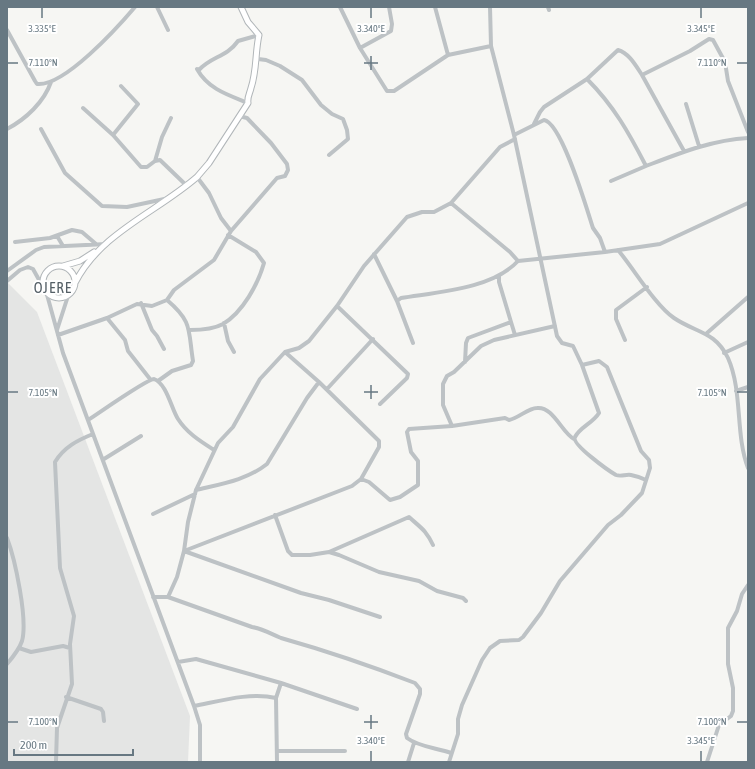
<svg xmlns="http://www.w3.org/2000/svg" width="755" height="769" viewBox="0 0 755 769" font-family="'Asap Condensed',sans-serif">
	<rect width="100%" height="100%" fill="#f6f6f3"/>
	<path fill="#e4e5e4" d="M7 282 37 312 190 716 188 762H7Z"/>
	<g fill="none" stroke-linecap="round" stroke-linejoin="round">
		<g stroke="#b1b6b9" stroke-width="7">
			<path id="major" d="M43 282a16 16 0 1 1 32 0a16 16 0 1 1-32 0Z
				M63 266 80 261 94 252
				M75 283C100 233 157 212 197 177L209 163 248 103C247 97 250 93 251 88 257 70 255 53 259 35L248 22 241 7"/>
		</g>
		<path stroke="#bdc2c5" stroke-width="4" d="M157 7 168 30
			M340 7 360 48 387 91H394L448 55
			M435 7 448 55 491 46
			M548 7 549 10
			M7 30 35 81 37 84C64 87 118 27 135 7
			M360 48 391 31 392 24 389 7
			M258 59 266 60 280 66 302 80 321 105 332 114 343 119 347 130 348 139 329 155
			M642 75 684 151
			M587 79C614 106 629 133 646 166 680 153 712 140 748 138
			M248 103C228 95 208 89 197 69L199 70C210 57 227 57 238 41L259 35
			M686 104 699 146
			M83 108 113 135 141 167H147L155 161 160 160 187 186
			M534 124 540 112 544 107 587 79 618 50C629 53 636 66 642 75L690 51 709 39 713 40 725 62 728 81 748 132
			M7 129C26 119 44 102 51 82
			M41 129 65 173 102 206 127 207 169 198
			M113 135 138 104 121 86
			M514 135 544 120C562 123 587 210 593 228L600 238 605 252
			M155 161 162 137 171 118
			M197 177 209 193 221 218 231 231
			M611 181 646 166
			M451 203 510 252 518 261 605 252 660 244 748 203
			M57 236 63 246
			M15 242 50 238 72 230 82 232 96 244
			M618 250C634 269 655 305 674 318 696 333 715 331 728 358 743 392 735 434 748 468
			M374 254 397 301
			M7 271 36 250 44 247 107 244
			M7 281 20 270 28 267 33 269 43 287
			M46 291 63 353 194 706 200 725V762
			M141 303 152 330 157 336 164 349
			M337 306 408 374 407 378 380 404
			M107 318 125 340 128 351 150 379
			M511 322 515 335
			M224 323 228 341 234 352
			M57 330 68 296
			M190 330C200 330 214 329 223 324 243 312 258 284 264 263L256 252 228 235
			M707 333 748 297
			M58 335 107 318 137 304 152 306 167 300 174 290 214 260 231 231 277 178 285 176 288 170 287 164 271 143 247 118 239 116
			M625 340 616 319V310L647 287
			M413 343 397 301 401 298C437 292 492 289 518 261
			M724 353 748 342
			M465 362 466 343 468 338 511 322 499 282V276
			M582 365 599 413C593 423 580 427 575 437 571 444 609 471 616 475 621 477 626 474 631 475 636 476 642 478 646 480
			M158 381 172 371 191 365 193 361C188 330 193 322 167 300
			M327 389 373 339
			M736 391 748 387
			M88 420C99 413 147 379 154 379 167 384 171 408 178 419 187 433 200 441 214 450
			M452 426 443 405V384L447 376 454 372 481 346 494 340 555 326
			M104 459 141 436
			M361 479 369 482 390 500 400 497 418 485V461L411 452 407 432 409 429 452 426 505 418 509 420C519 418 528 408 537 408 553 406 562 433 574 439
			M196 490C221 484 247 480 267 464L307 398 319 382
			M153 514 195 494
			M275 515 288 551 292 555H310L329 552 339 555 379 572 419 581 437 591 463 598 466 601
			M7 538C15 559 28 619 22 641 19 650 13 657 7 664
			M184 551 352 486 361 479 379 447V441L319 382 285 352
			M184 551 301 593 329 600 380 617
			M329 552 409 517C421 528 426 530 433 545
			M153 597H168L252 627C263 629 271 634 281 638 327 651 371 666 415 683L420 689V694L406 734 407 738C419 747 437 748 451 753
			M168 597 177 577 184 551 188 522 196 490 218 443 233 427 260 379 285 352 299 348 309 341 337 306 364 266 407 217 422 212H434L451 203 500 147 515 139
			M19 648 31 652 63 646 70 648
			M178 662 196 659 281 683 357 709
			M66 697 101 709 103 712 104 721
			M194 706C220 701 250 692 276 698
			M278 751H345
			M56 761 57 728 72 684 70 644 74 616 60 568 55 462C64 447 78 440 93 434
			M277 762 276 698 281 683
			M408 762 414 743
			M449 762 458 734V719L462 705 482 660 490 648 500 641 519 640 523 637 541 613 560 581 608 525 621 515 642 493 650 468 649 460 641 451 607 367 599 361 582 365 573 346 562 343 557 336 514 135 491 46 490 7
			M707 762 719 725 731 716 733 711V688L728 664V628L737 611 742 594 748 585"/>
		<use href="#major" stroke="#fff" stroke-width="5"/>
	</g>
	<path fill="none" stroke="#677882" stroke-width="1.5" d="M42 8V18M371 8V18M701 8V18M371 56V70M8 63H18M364 63H378M737 63H747M371 385V399M8 392H18M364 392H378M737 392H747M371 715V729M8 722H18M364 722H378M737 722H747M371 751V761M701 751V761"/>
	<g text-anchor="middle" stroke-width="4" stroke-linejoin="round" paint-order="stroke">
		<g font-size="15" letter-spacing="1" fill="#556067" stroke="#fff">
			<text x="53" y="293">OJERE</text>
		</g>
	</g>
	<g font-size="10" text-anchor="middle" fill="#677882" stroke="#fff" stroke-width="4" stroke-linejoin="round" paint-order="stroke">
		<text x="42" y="32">3.335°E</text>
		<text x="371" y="32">3.340°E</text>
		<text x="701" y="32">3.345°E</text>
		<text x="43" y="66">7.110°N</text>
		<text x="712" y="66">7.110°N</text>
		<text x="43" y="396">7.105°N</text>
		<text x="712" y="396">7.105°N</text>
		<text x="43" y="725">7.100°N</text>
		<text x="712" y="725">7.100°N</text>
		<text x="371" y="744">3.340°E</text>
		<text x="701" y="744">3.345°E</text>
	</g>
	<rect width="755" height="769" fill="none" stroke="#677882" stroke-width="16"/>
	<path d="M14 749v6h119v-6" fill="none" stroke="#677882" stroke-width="2"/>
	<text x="20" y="749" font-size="12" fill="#677882" stroke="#ffffff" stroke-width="3" paint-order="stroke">200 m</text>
</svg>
